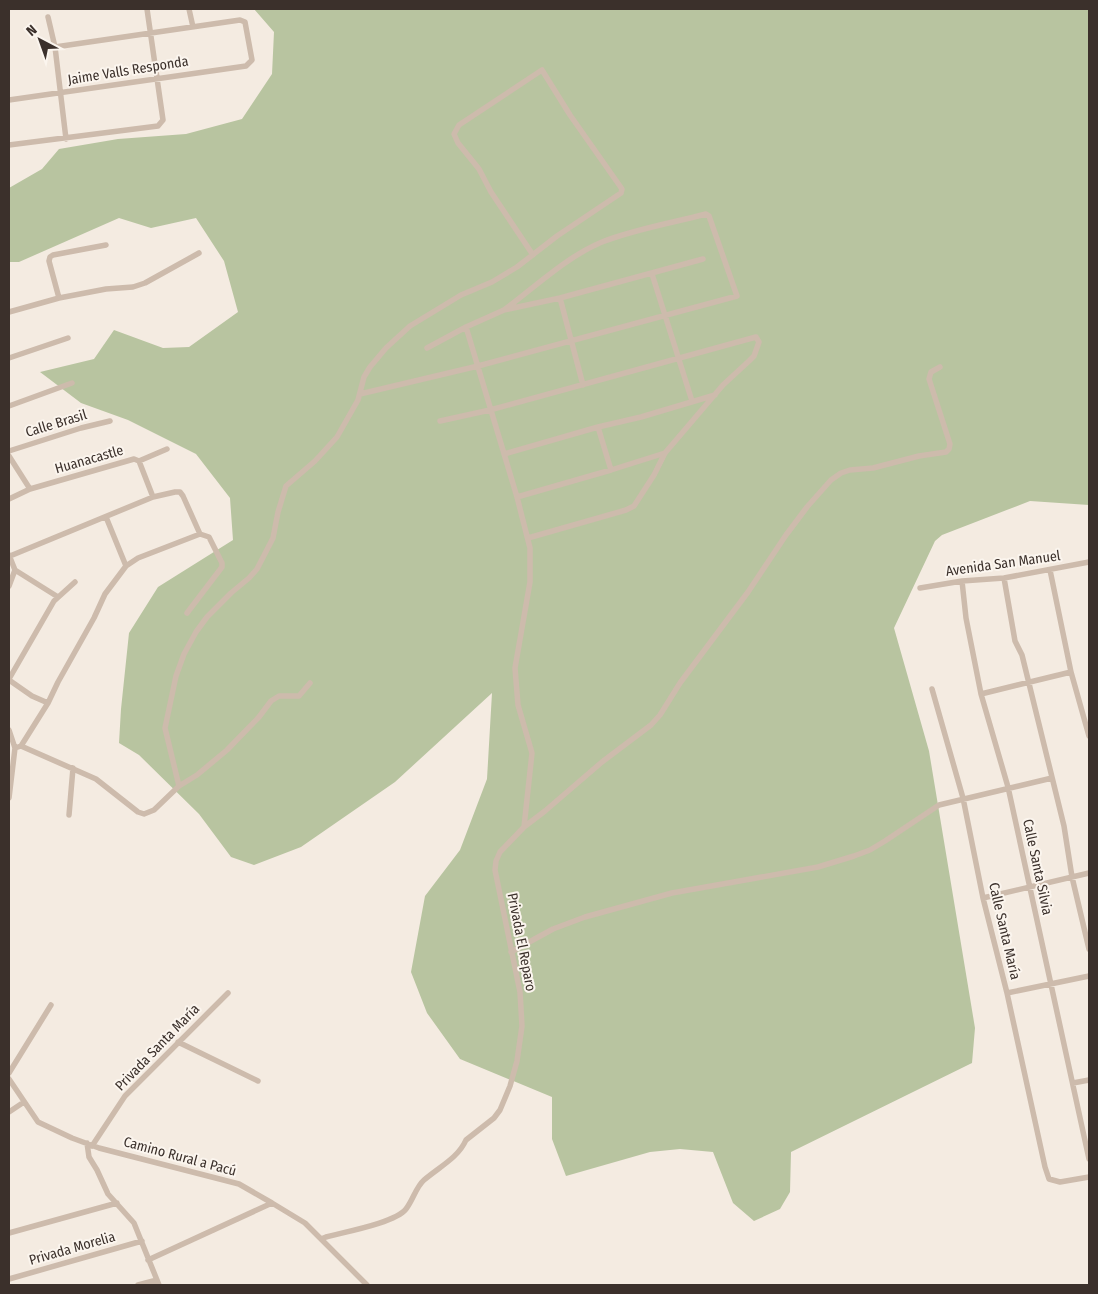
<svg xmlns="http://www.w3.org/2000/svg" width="1098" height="1294" viewBox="0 0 1098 1294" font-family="'Fira Sans Condensed',sans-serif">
	<rect width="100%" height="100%" fill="#f4ebe1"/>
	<path fill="#b8c4a0" d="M254 9H1089V505L1030 501 942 535 935 541 894 628 929 751 975 1028 972 1063 791 1152 790 1192 780 1209 754 1221 733 1203 713 1152 680 1149 650 1152 566 1176 552 1139V1097L460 1059 427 1013 411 972 425 896 460 850 487 779 492 693 395 782 301 847 254 865 231 857 199 814 139 755 119 743 121 709 129 633 158 587 233 540 230 498 196 454 128 420 81 403 40 372 94 359 114 330 163 348 189 347 238 312 224 261 196 218 151 228 119 218 19 262H9V188L42 169 59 149 118 139 186 134 242 119 272 74 274 32Z"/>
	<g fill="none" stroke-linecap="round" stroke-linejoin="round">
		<path stroke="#cdbbac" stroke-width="5.5" d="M189 9 193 27
			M48 17 55 47 66 139
			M9 100 246 66 252 60 245 22 240 20 55 47
			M9 145 158 126 163 120 147 9
			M652 274 692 401
			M59 298 49 261 50 257 53 255 106 245
			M560 298 583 385
			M9 312 59 298 106 289 133 287 145 283 199 253
			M466 327 517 497 530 548V582L515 668 518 705 532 753 524 827
			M427 348 466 327 504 310 560 298 703 259
			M9 358 68 338
			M360 394 478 366 737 296 709 216 706 214C672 223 635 229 602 242 566 257 535 287 504 310
			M9 406 72 383
			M440 421 490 410 756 337 759 342 754 356 749 361 723 385 665 453 654 475 634 506 626 510 528 538
			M598 427 611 470
			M9 451 81 428 110 421
			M504 454 598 427 641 417 715 395
			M9 456 30 489
			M139 461 153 497
			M139 461 167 449
			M517 497 611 470 665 453
			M9 499 30 489 134 459 139 461
			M106 517 126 566
			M9 555 15 570 9 586
			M10 556 153 497 175 492H180L183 496 200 534
			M15 570 58 597
			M1050 570 1071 672 1089 736
			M1004 578 1015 641 1022 655 1064 826 1072 877 1089 949
			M962 581 966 618 981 694 1008 787 1089 1159
			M920 588 962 581 1004 578 1089 562
			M9 679 54 601 75 582
			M9 680 32 696 48 703
			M932 689 963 798 983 898 1007 993 1045 1167 1049 1179 1060 1182 1089 1177
			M981 694 1071 672
			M9 730 15 748 9 798
			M21 746 48 703 58 682 94 618 105 594 126 566 138 558 200 534 209 537 222 563V567L187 613
			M15 748 21 746 96 779 138 812 144 814 154 810 179 786 197 775 227 750 259 717 271 701 279 696H299L310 683
			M179 786 165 728 176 676 184 654 196 632 207 617 231 593 249 578 257 569 273 538 278 512 286 486 315 461 337 437 358 400 364 377 370 367 386 348 410 326 461 295 492 282 517 267 557 236 621 193 622 189 570 115 542 70 459 125 454 134 458 143 479 169 491 192 533 255
			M69 815 73 768
			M983 898 1089 873
			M511 952 553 929 585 917 672 893 818 867 854 856 870 850 885 841 939 805 1052 778
			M1007 993 1089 976
			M178 1042 258 1081
			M9 1073 51 1005
			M9 1079 38 1122 72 1138 99 1148 239 1184 272 1203 305 1223 367 1285
			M1073 1083 1089 1080
			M9 1112 24 1102
			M87 1143 89 1157 97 1170 108 1194 134 1223 159 1285
			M92 1146 125 1096 228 993
			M9 1233 117 1203
			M321 1239 326 1237C344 1232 395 1223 406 1209 413 1200 416 1187 424 1180 439 1167 458 1158 466 1140L494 1118 500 1110 510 1086 517 1061 522 1026 520 992 495 870 496 861 500 852 524 827 545 811 602 762 651 725 660 715 680 683 748 592 786 535 807 507 831 480 841 473 850 470 873 468 919 456 946 452 949 449 950 444 929 379 931 372 940 367
			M148 1260 272 1203
			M9 1279 142 1241
			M138 1285 157 1280"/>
	</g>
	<g text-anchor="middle" stroke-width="4" stroke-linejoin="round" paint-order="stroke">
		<g font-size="14" fill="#3b302b" stroke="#fbf5ee">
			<text transform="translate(128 70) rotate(-9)" y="5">Jaime Valls Responda</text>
			<text transform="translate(56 423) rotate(-17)" y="5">Calle Brasil</text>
			<text transform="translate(89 459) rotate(-16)" y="5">Huanacastle</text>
			<text transform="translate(1003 563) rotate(-8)" y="5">Avenida San Manuel</text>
			<text transform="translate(1038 867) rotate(78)" y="5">Calle Santa Silvia</text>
			<text transform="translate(1005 931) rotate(77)" y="5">Calle Santa María</text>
			<text transform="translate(522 942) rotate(79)" y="5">Privada El Reparo</text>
			<text transform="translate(157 1047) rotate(-46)" y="5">Privada Santa María</text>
			<text transform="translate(180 1156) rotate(15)" y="5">Camino Rural a Pacú</text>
			<text transform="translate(72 1248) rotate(-16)" y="5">Privada Morelia</text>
		</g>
	</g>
	<rect width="1098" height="1294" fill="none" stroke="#3b302b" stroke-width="20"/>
	<g transform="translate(40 40) rotate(319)" stroke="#fbf5ee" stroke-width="4" paint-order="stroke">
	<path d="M0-4L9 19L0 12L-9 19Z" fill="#3b302b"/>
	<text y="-8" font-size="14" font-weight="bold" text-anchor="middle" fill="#3b302b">N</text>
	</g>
</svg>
